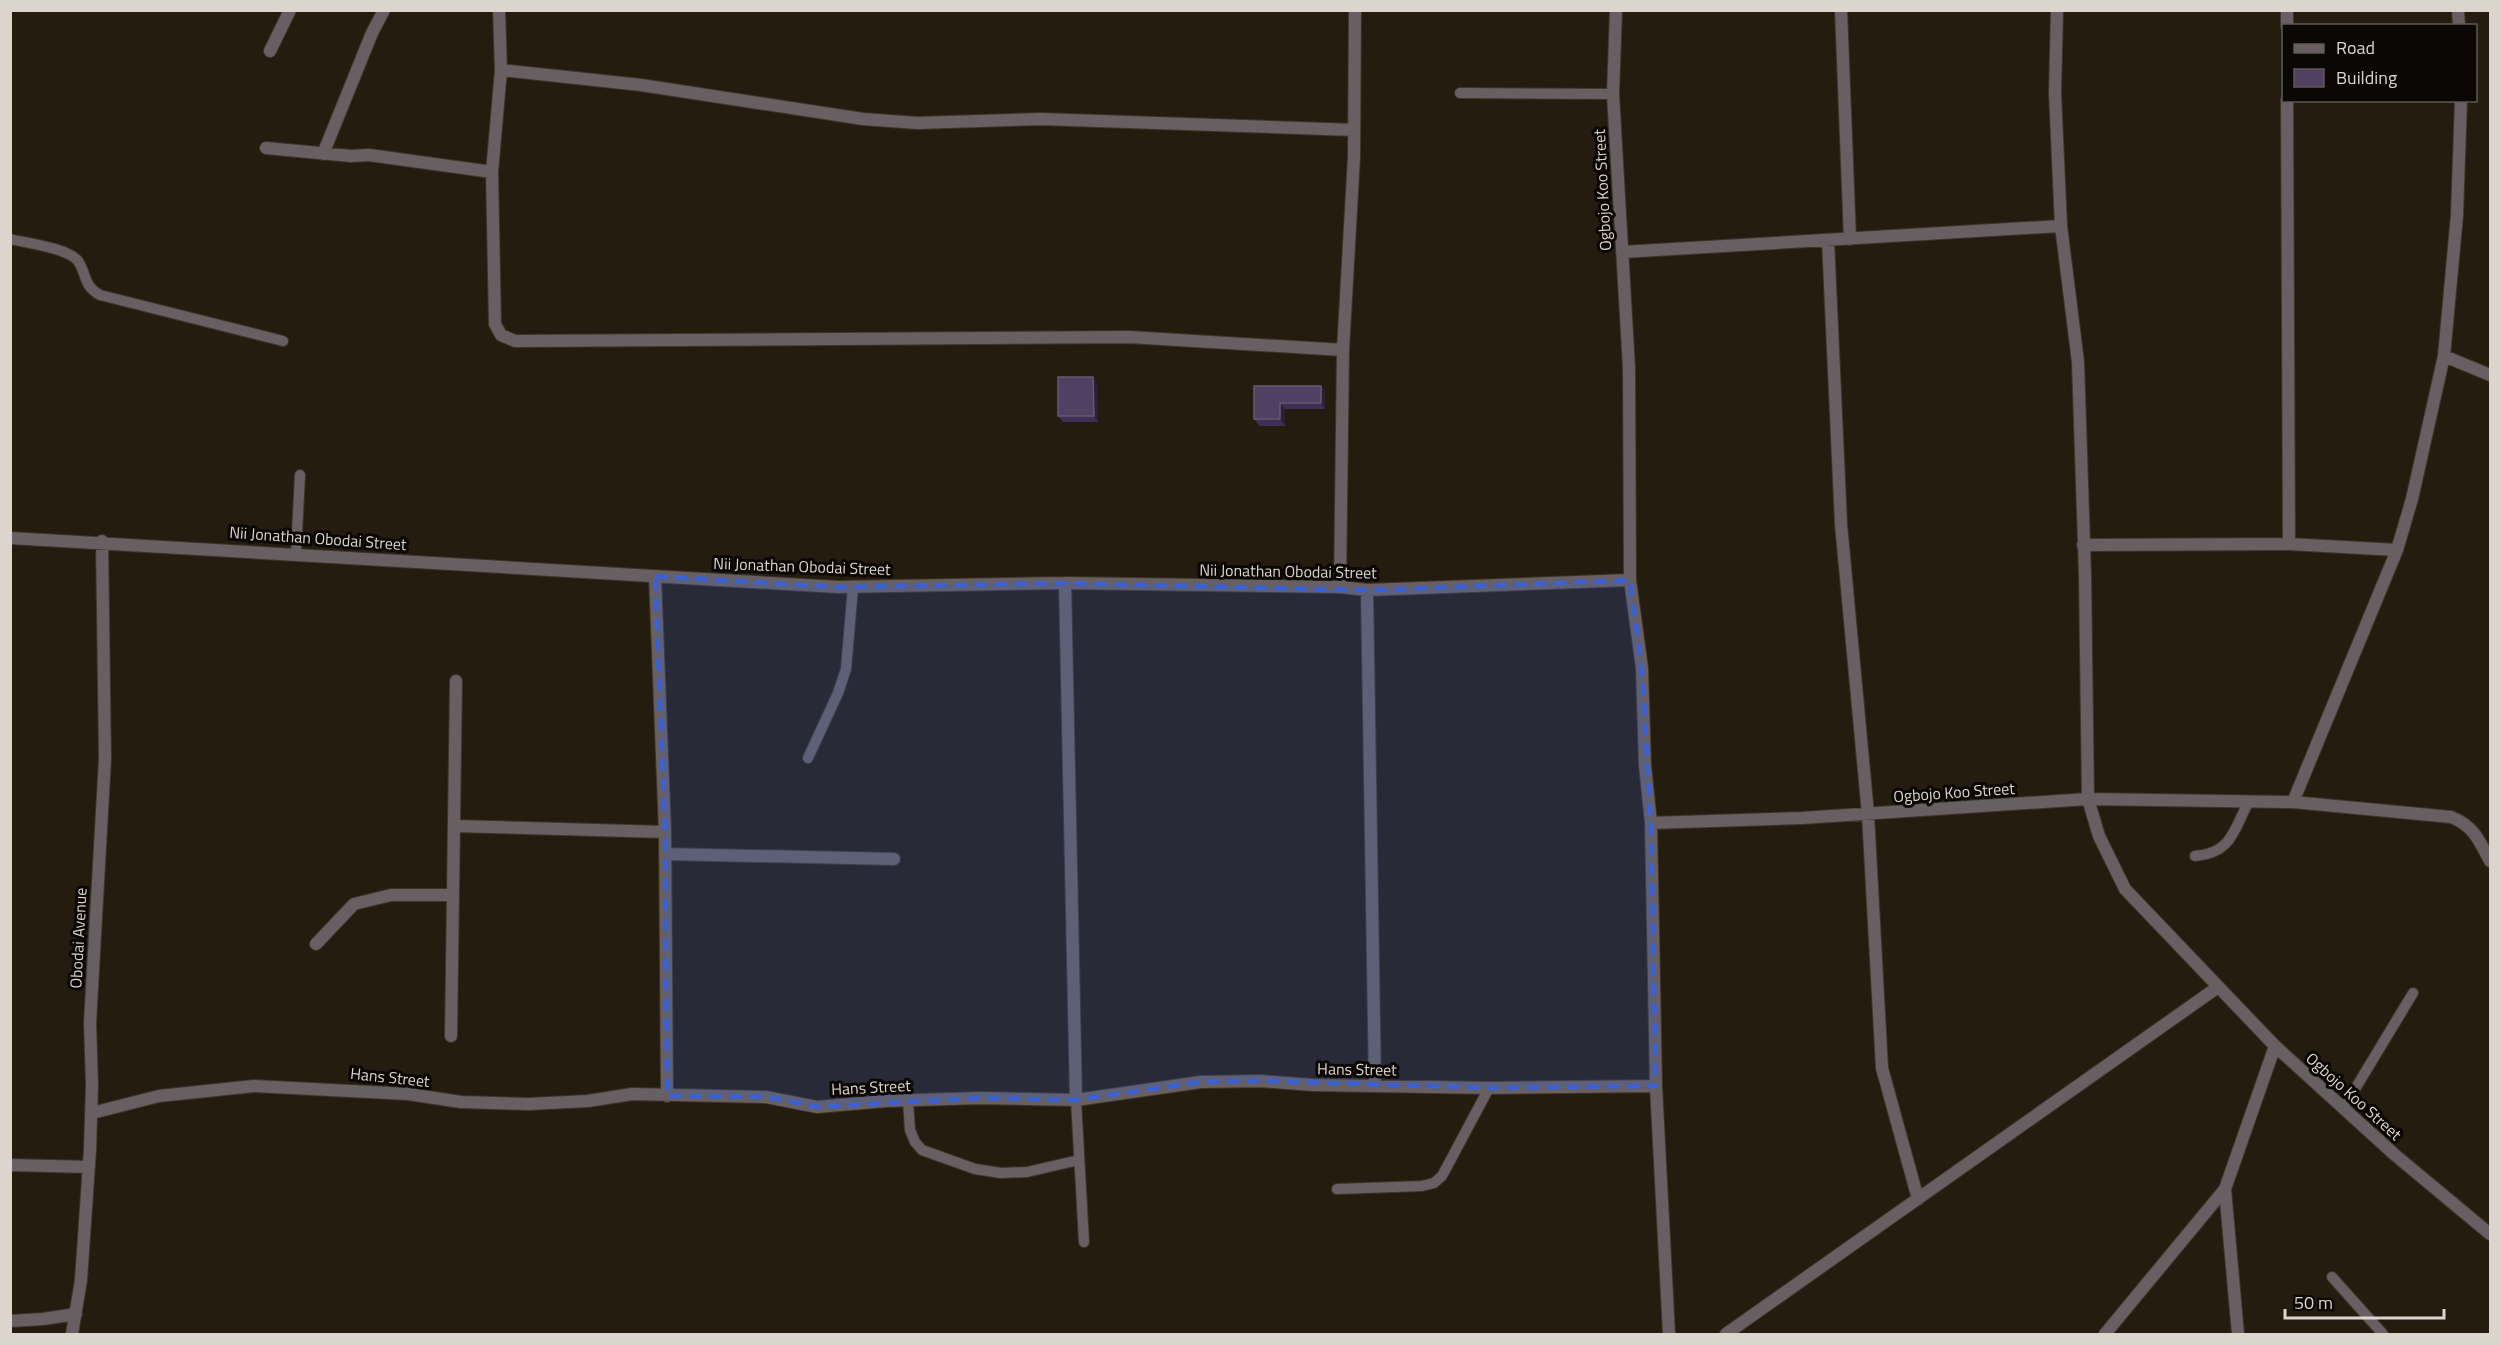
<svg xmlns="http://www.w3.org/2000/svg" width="2501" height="1345" viewBox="0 0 2501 1345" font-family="'Titillium Web',sans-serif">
	<rect width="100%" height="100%" fill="#251c10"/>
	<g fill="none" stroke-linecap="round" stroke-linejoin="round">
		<g stroke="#3e362a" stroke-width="12">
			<path id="service" d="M1460 93 1613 94
				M10 239C26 243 68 248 78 261 87 274 83 286 100 295L283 341
				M296 553 300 475
				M808 758 838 693 846 669 853 587
				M2195 856C2232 853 2233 831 2249 801
				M1076 1100 1084 1242
				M908 1101 910 1130 915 1142 922 1150 975 1169 1001 1173 1027 1172 1079 1160
				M2343 1109 2413 993
				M1337 1189 1422 1186 1434 1183 1442 1176 1489 1088
				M2332 1277 2383 1334"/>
		</g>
		<g stroke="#3e362a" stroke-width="14">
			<path id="minor" d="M499 10 501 70 492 172 495 324 501 335 515 341 1129 337 1343 350
				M1616 10 1613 94 1629 368 1630 580 1642 668 1645 765 1651 823 1656 1086 1669 1334
				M1841 10 1850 239
				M2057 10 2055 93 2061 226 2078 362 2085 574 2088 799 2099 836 2125 889 2275 1046 2395 1155 2490 1234
				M2287 10V26
				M2458 10 2459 26
				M270 51 290 10
				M501 70 641 85 863 119 917 123 1041 119 1354 130
				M2287 100 2289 544
				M266 148 351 156 369 155 492 172
				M323 154 372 33 384 10
				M1828 240 1841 524 1868 814 1882 1068 1918 1199
				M1622 252 2061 226
				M2444 356 2490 375
				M10 538 838 587 1065 583 1340 587 1367 590 1630 580
				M2083 545 2289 544 2397 550
				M655 576 665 832 667 1096
				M1065 583 1076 1100
				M1340 587 1343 350 1354 157 1355 10
				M1367 590 1375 1086
				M2293 802 2397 550 2412 499 2444 356 2457 215 2461 100
				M1651 823 1802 818 2088 799 2293 802 2451 817C2474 826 2479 840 2490 861
				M454 826 665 832
				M665 854 894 859
				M316 944 354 904 391 895H452
				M451 1036 456 681
				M92 1113 159 1096 254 1086 408 1094 461 1102 529 1104 588 1101 632 1094 766 1097 817 1107 886 1101 981 1098 1076 1100 1201 1082 1260 1081 1313 1085 1489 1088 1656 1086
				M10 1165 89 1167
				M10 1321 43 1319 76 1314
				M72 1334 81 1280 90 1150 92 1085 90 1023 105 759 102 541
				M1726 1334 2218 987
				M2105 1334 2225 1189
				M2238 1334 2225 1189 2275 1046"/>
		</g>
		<use href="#service" stroke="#675f61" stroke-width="10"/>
		<use href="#minor" stroke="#675f61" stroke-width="12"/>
	</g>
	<path fill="#402f55" d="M1093 377 1097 383 1098 422H1063L1058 416Z
		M1254 386H1321L1325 392V409H1285V426H1259L1254 419Z"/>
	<path fill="#2e2034" d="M1093 377 1097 383 1098 422 1094 416Z
		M1321 386 1325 392V409L1321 403Z
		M1280 403 1285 409V426L1280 419Z"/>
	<path fill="#504162" stroke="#665873" stroke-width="1.5" d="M1058 377H1093L1094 416H1058Z
		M1254 386H1321V403H1280V419H1254Z"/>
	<path fill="#3a62d6" fill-opacity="0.2" stroke="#3a62d6" stroke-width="4.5" stroke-dasharray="12 8" stroke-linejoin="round" d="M655 576 838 587 1065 583 1367 590 1630 580 1642 668 1651 823 1656 1086 1489 1088 1260 1081 1201 1082 1076 1100 981 1098 817 1107 766 1097 667 1096 665 832Z"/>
	<g text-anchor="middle" stroke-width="6" stroke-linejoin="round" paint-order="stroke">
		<g font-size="16" fill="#dbd5cd" stroke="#0b0704">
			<text transform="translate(1602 190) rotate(-93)" y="6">Ogbojo Koo Street</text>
			<text transform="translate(318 538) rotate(4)" y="6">Nii Jonathan Obodai Street</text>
			<text transform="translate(802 566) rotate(2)" y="6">Nii Jonathan Obodai Street</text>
			<text transform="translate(1288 571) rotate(1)" y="6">Nii Jonathan Obodai Street</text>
			<text transform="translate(1954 792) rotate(-4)" y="6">Ogbojo Koo Street</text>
			<text transform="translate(78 938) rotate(-87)" y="6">Obodai Avenue</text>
			<text transform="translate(1357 1069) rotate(1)" y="6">Hans Street</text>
			<text transform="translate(390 1077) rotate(6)" y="6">Hans Street</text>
			<text transform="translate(871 1087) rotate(-3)" y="6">Hans Street</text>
			<text transform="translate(2354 1096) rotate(42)" y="6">Ogbojo Koo Street</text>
		</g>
	</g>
	<rect width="2501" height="1345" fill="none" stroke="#dbd5cd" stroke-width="24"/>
	<rect x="2282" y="24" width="195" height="78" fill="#0b0704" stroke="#5e5954" stroke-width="1.5"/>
	<rect x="2294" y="44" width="30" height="9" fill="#675f61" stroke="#5e5954" stroke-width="1.5"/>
	<text x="2336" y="54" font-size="18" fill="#dbd5cd">Road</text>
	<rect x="2294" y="69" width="30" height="18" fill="#504162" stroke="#5e5954" stroke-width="1.5"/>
	<text x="2336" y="84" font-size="18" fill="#dbd5cd">Building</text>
	<path d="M2285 1309v9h159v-9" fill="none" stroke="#dbd5cd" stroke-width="3"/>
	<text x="2294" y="1309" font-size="18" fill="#dbd5cd" stroke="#0b0704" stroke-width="4.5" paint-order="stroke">50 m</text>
</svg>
